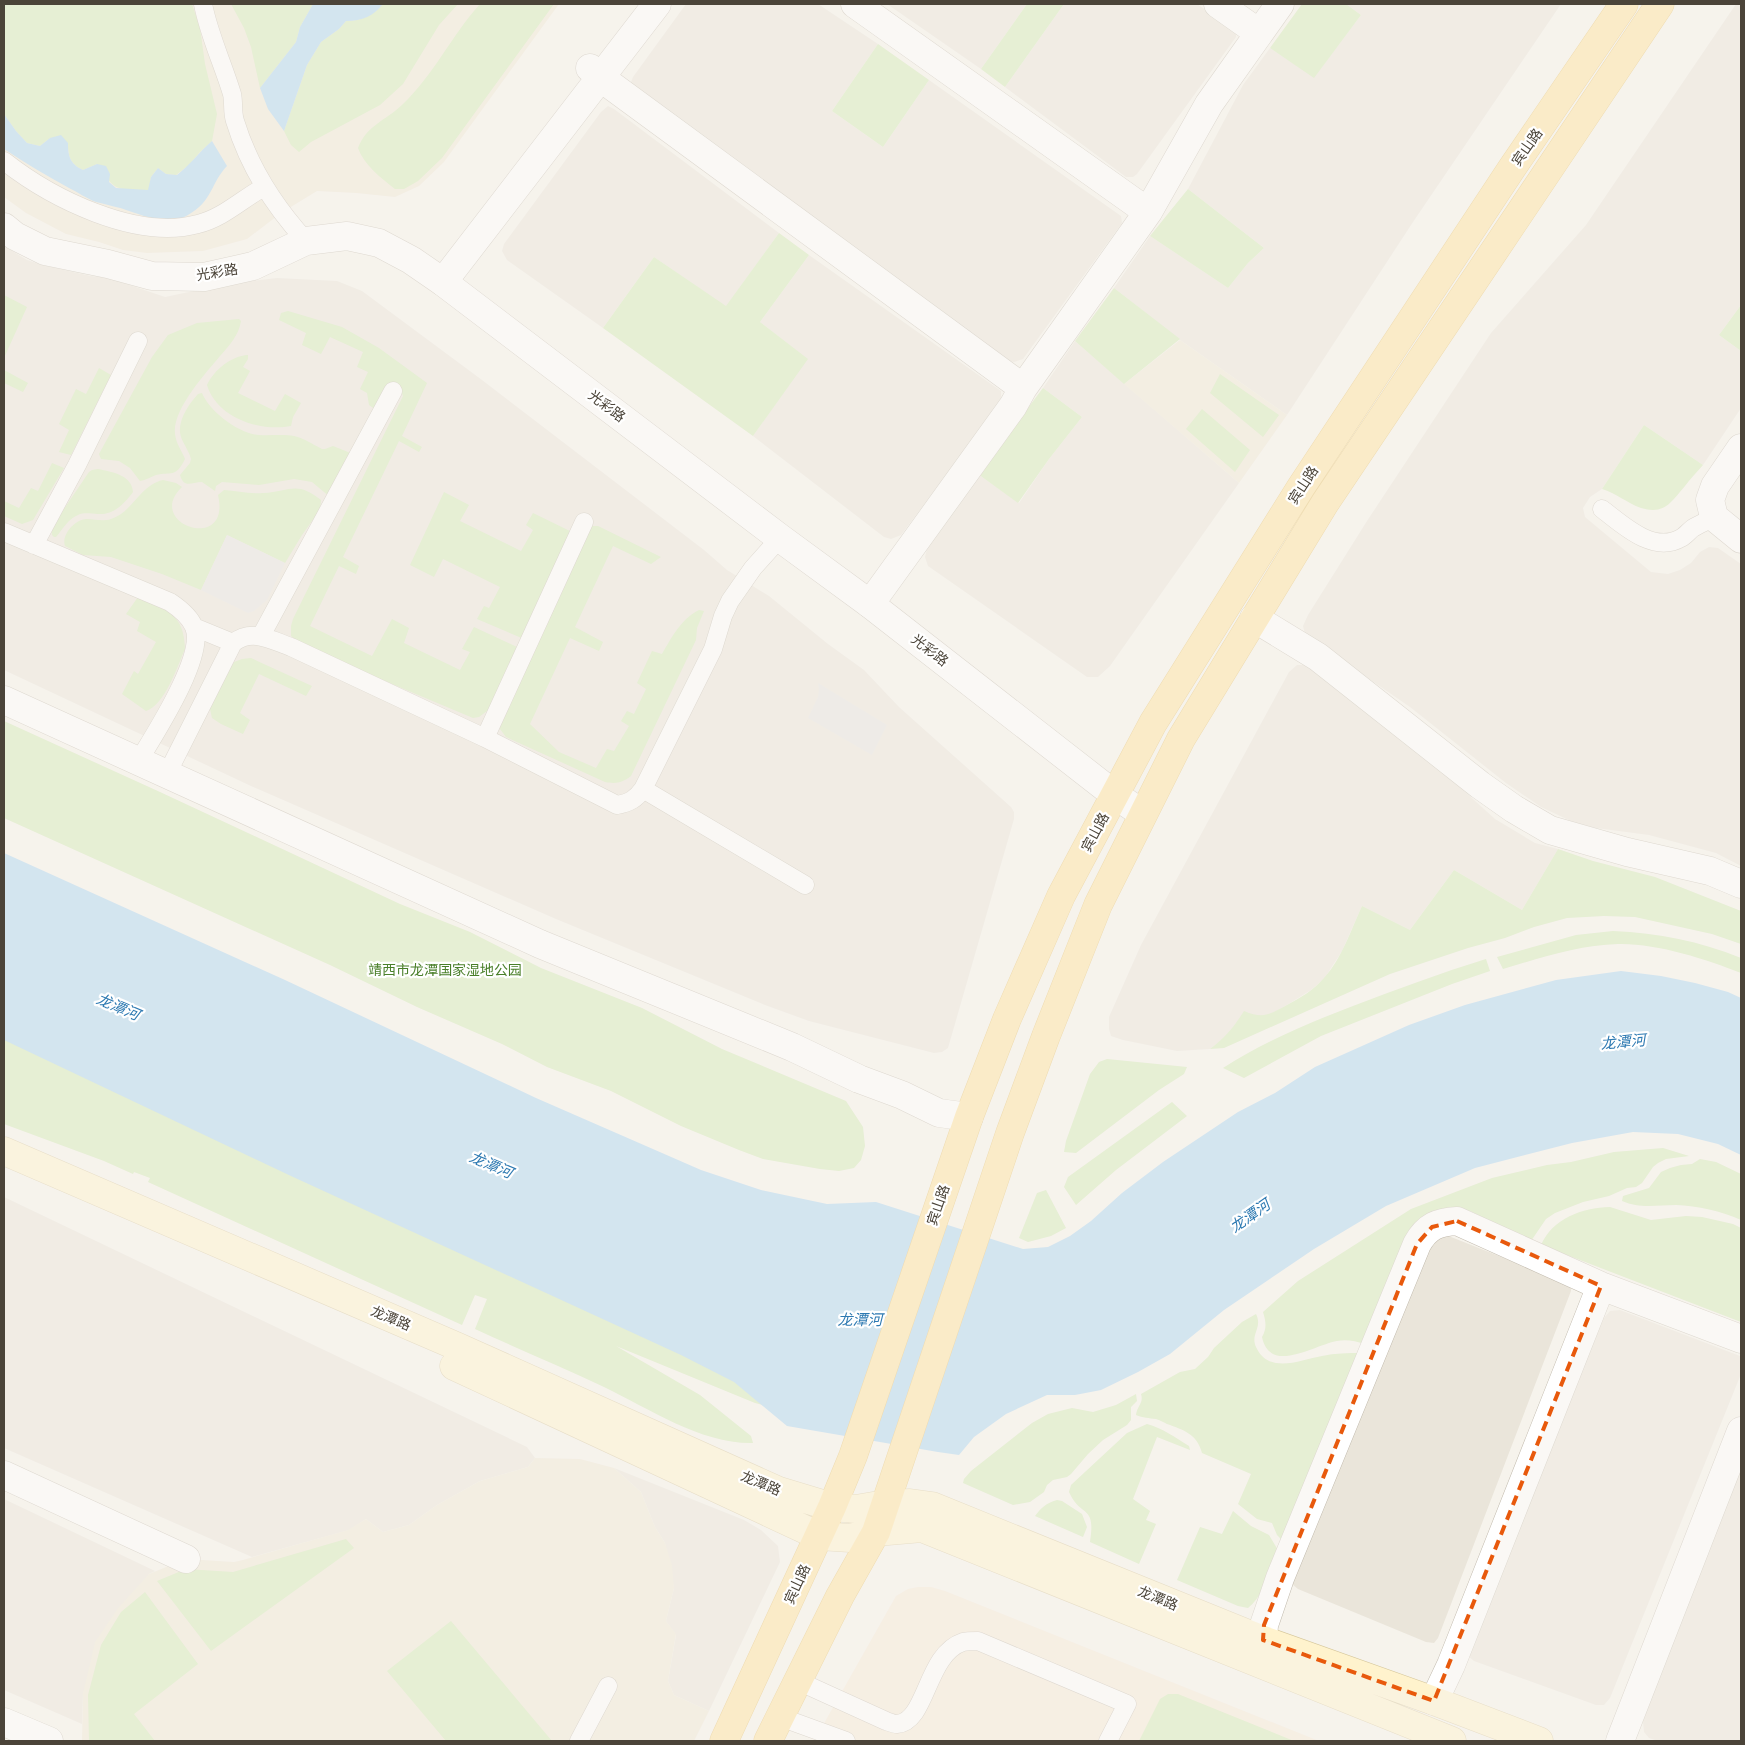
<svg xmlns="http://www.w3.org/2000/svg" width="1745" height="1745" viewBox="0 0 1745 1745" font-family="'Fira Sans Condensed','Noto Sans SC',sans-serif">
	<rect width="100%" height="100%" fill="#f6f3ec"/>
	<path fill="#eae5da" d="M686 4H818L878 44 832 111 883 147 929 80 1121 216 1122 223 1023 359 1014 362 1004 360 634 89 631 82 633 77Z
		M887 4H1027L981 69Z
		M1064 4H1197L1236 31V37L1137 174 1133 177H1126L1005 87Z
		M1346 4H1561L1413 222 1287 415 1180 340 1114 288 1150 236 1228 288 1248 263 1264 248 1188 189 1243 85 1270 48 1314 77 1361 15Z
		M1736 4H1741V305L1719 335 1741 351V408L1703 465 1644 425 1602 489 1590 497 1583 508 1585 517 1651 572 1668 574 1680 570 1691 563 1700 552 1709 547 1718 548 1741 564V866L1716 853 1649 835 1596 828 1573 822 1541 807 1506 783 1410 707 1311 639 1305 634 1303 626 1308 615 1367 521 1491 333 1586 225Z
		M608 106 614 109 779 233 726 307 654 257 603 328 507 260 502 251 504 244 601 112Z
		M4 246 27 260 42 265 91 276 109 278 165 297 227 284 277 278 337 281 362 291 482 380 704 550 727 570 769 596 828 644 864 670 899 707 1011 807 1014 812V819L948 1048 942 1052 934 1053 809 1021 765 1005 556 919 251 786 4 670Z
		M809 255 1001 391V402L901 535 891 539 884 537 753 436 807 359 760 322Z
		M1075 341 1239 483 1110 666 1098 677H1087L928 566 925 557 927 549 978 474 1019 503 1049 459 1082 417 1043 388Z
		M1297 665H1305L1313 669 1430 760 1495 819 1535 843 1558 849 1522 910 1454 870 1410 930 1362 906 1342 951 1324 979 1311 990 1269 1016H1256L1244 1012 1234 1028 1222 1040 1210 1049 1177 1051 1123 1040 1111 1036 1109 1029V1017L1141 945 1289 672Z
		M4 1197 527 1447 535 1458 528 1467 480 1481 437 1505 409 1525 383 1532 366 1519 349 1530 252 1557 4 1448Z
		M1441 1233 1564 1282 1571 1286V1291L1438 1638 1434 1643 1426 1642 1298 1589 1292 1584 1428 1238Z
		M1620 1310 1740 1356 1741 1374 1610 1698 1604 1705H1596L1474 1661 1467 1655V1648L1604 1318 1610 1311Z
		M1741 1461V1741H1658L1649 1738 1644 1732 1643 1721Z
		M614 1468 744 1520 761 1530 778 1546 780 1562 709 1711 674 1695 668 1681 676 1635 666 1621 674 1588 665 1543 655 1527 641 1492Z
		M4 1499 155 1571 149 1574 83 1693 82 1724 4 1690Z"/>
	<path fill="#f7ead8" d="M918 1587H931L945 1591 1319 1741H814L896 1596 908 1589Z"/>
	<path fill="#efe8d6" d="M4 4H559L444 162 419 186 395 197 356 193 317 191 281 213 247 239 203 251 147 253 123 250 99 242 66 234 26 213 4 197Z
		M1180 340 1287 415 1239 483 1124 384Z
		M535 1458 580 1459 614 1468 641 1492 655 1527 665 1543 672 1565 674 1588 666 1621 676 1634 668 1681 674 1695 709 1711 694 1741H82L83 1693 95 1642 118 1608 149 1574 186 1559 234 1562 243 1560 348 1530 366 1519 383 1532 409 1525 437 1505 480 1481 528 1467Z"/>
	<path fill="#d2eab5" d="M4 4H192L200 28 205 64 217 114 212 141 200 152 189 165 176 175 166 174 158 168 151 177 149 190C115 190 115 191 97 164L83 170C70 164 68 156 68 143L50 138 40 146 27 143 16 131 4 114Z
		M231 4H313L300 27 296 42 260 88 251 47 244 28Z
		M383 4H458L439 25 403 84 380 105 311 142 299 152 291 145 284 131 307 65 321 42 339 29 346 21C361 21 374 15 383 4Z
		M480 4H554L442 158 418 181 404 189H395C381 178 364 165 358 148 367 125 385 121 402 105 433 76 452 35 480 4Z
		M1027 4H1064L1005 87 981 69Z
		M1302 4H1346L1361 15 1314 78 1270 48Z
		M878 44 929 80 883 147 832 111Z
		M1188 189 1264 248 1248 263 1228 288 1150 236Z
		M779 233 809 255 760 322 808 359 753 436 603 328 654 257 726 306Z
		M1114 288 1180 339 1124 384 1075 341Z
		M4 295 27 307 4 358Z
		M1741 305V351L1719 335Z
		M288 311 342 327 379 348 427 383 402 436 422 447 419 452 399 441 343 557 359 566 356 574 339 566 310 626 372 656 392 619 409 628 404 643 460 670 470 652 462 649 474 627 517 647 491 708 479 717 473 718 304 647 291 636V626L293 619 403 396 399 386 376 410 369 405 367 393 360 389 368 372 357 367 363 352 330 337 321 354 302 345 306 333 279 320 281 313Z
		M239 319 241 321C239 335 229 346 220 356 205 374 172 410 175 434 176 444 182 451 185 459 175 479 171 471 156 475 150 477 146 480 140 481L130 468 119 461 101 459 99 454 105 443 152 357 168 335 197 323Z
		M248 355V359L243 367 250 371 238 393 275 411 285 394 301 403 293 417 291 426C260 432 217 418 207 385 214 370 231 356 248 355Z
		M99 368 111 375 71 455 59 452 69 430 59 424 76 389 86 394Z
		M4 370 28 383 23 392 4 383Z
		M1220 374 1279 415 1263 437 1210 393Z
		M1043 388 1082 417 1049 459 1018 503 978 474Z
		M202 393C209 411 239 434 259 435 270 436 283 434 294 436 304 438 312 444 322 449H325L333 446 353 454 330 497 312 482 294 479 259 485 222 482 216 486 215 491 202 482C191 482 184 489 180 475L190 463 191 459C189 451 184 445 181 437 176 422 189 404 198 394Z
		M1202 409 1250 450 1235 472 1186 429Z
		M1644 425 1703 465C1697 472 1690 479 1685 486 1671 502 1665 515 1641 508 1627 503 1616 493 1602 489Z
		M52 463 64 468 33 520 22 524 4 516V501L19 508 31 488 38 491Z
		M98 469C112 472 132 475 133 492 124 504 114 515 98 514 92 514 84 512 78 515 68 519 63 529 56 537H54L52 535 51 528 89 472 92 470Z
		M163 480 176 483 182 487C143 524 232 554 218 495L224 490C236 491 250 494 263 493 290 492 296 480 321 500L320 510 302 535 285 563 227 535 201 590 162 574 111 557 83 555 65 546C61 535 75 519 87 519 95 519 102 522 111 519 133 512 140 485 163 480Z
		M444 492 469 505 460 521 521 551 533 530 526 525 533 513 574 533 524 639 477 619 484 606 489 608 500 587 443 559 434 577 410 565Z
		M593 526H598L661 557 651 564 613 546 575 627 603 642 599 651 570 638 530 724 559 752 596 768 607 749 614 751 629 726 621 721 627 711 634 714 646 689 637 683 652 651 662 654C672 637 681 619 699 610L704 611 697 628 696 640 631 776C622 783 616 784 605 782L506 737 500 729 498 723 589 528Z
		M138 597C167 611 184 613 185 649 177 667 165 705 146 711L122 694 134 671 138 674 156 642 137 631 140 622 126 614Z
		M251 658 312 686 306 696 259 674 240 713 250 720 243 734 221 724 212 718 210 709V700L234 662 242 659Z
		M4 721 160 792 400 904 470 932 541 968 642 1008 722 1049 846 1101 863 1127 865 1146 861 1160 854 1168 839 1171 820 1169 763 1159 739 1150 681 1126 611 1091 547 1067 502 1044 417 1007 330 965 4 818Z
		M1558 849 1593 861 1655 877 1741 911V944L1712 934 1635 917 1604 916 1567 918 1534 927 1505 938 1468 948 1390 974 1224 1048 1210 1049C1225 1038 1234 1027 1244 1011 1263 1019 1269 1015 1287 1005 1300 998 1314 990 1324 978 1342 958 1351 930 1362 906L1410 930 1454 870 1522 910Z
		M4 887 792 1412 755 1403 616 1346 700 1395 751 1436 753 1443C701 1444 650 1409 604 1387 562 1367 518 1349 475 1329L487 1299 475 1295 462 1325 148 1182 150 1178 134 1172 133 1174 104 1161 4 1124Z
		M1613 931C1659 933 1699 941 1741 958V973C1706 959 1656 943 1618 944 1579 945 1540 958 1503 969L1497 957 1576 935Z
		M1486 959 1490 971 1452 984 1321 1036 1244 1078 1223 1068C1264 1042 1308 1023 1353 1006 1397 989 1441 973 1486 959Z
		M1107 1059 1187 1067 1184 1074 1159 1090 1076 1153 1064 1152 1066 1141 1090 1074 1099 1062Z
		M1172 1102 1187 1116 1116 1170 1076 1205 1064 1187 1068 1177Z
		M1663 1148 1689 1156 1666 1159 1658 1163 1653 1167 1642 1183 1636 1187 1627 1188 1609 1196 1583 1202 1555 1213 1546 1219 1531 1241 1470 1211 1457 1208 1364 1344C1356 1341 1346 1339 1337 1341 1314 1345 1270 1375 1262 1337 1267 1328 1266 1322 1263 1312L1298 1281 1411 1209 1492 1178 1547 1165 1571 1162 1614 1152Z
		M1700 1159 1716 1162 1741 1174V1220C1721 1211 1698 1206 1676 1205 1657 1205 1640 1209 1622 1201L1623 1196 1649 1188 1661 1172 1670 1168 1681 1165 1692 1164Z
		M1046 1190 1066 1228 1051 1236 1028 1242 1019 1238 1037 1193Z
		M1610 1207 1651 1220 1686 1216 1702 1217 1733 1224 1741 1228V1322L1541 1245C1553 1218 1582 1208 1610 1207Z
		M1256 1314C1263 1328 1250 1334 1256 1347 1269 1375 1300 1360 1322 1356 1335 1353 1348 1353 1361 1353L1282 1540 1277 1535 1272 1523 1257 1519 1238 1504 1251 1474 1202 1453C1197 1434 1184 1430 1167 1424 1163 1422 1160 1420 1156 1419 1149 1418 1143 1418 1136 1415 1137 1406 1144 1403 1141 1394L1180 1372 1195 1369 1208 1357 1214 1348 1242 1322Z
		M1136 1394 1137 1401 1131 1407V1420L1127 1425 1103 1440 1088 1454 1071 1474 1067 1477 1053 1480 1047 1485 1044 1492 1030 1502 1013 1505 963 1483 964 1479 971 1471 1032 1423 1048 1414 1072 1408 1093 1412 1116 1405Z
		M1147 1424C1162 1428 1176 1438 1189 1446L1190 1450 1157 1437 1133 1499 1150 1511 1146 1520 1156 1524 1139 1564 1090 1542C1096 1503 1081 1519 1069 1492L1071 1485 1127 1433Z
		M1057 1500 1062 1501 1082 1514 1087 1527 1083 1537 1035 1516C1041 1508 1046 1503 1057 1500Z
		M1233 1511 1251 1526 1269 1535 1278 1550C1270 1570 1265 1594 1248 1608L1238 1606 1177 1580 1200 1527 1222 1534Z
		M346 1539 354 1548 211 1651 157 1581 186 1569 233 1572Z
		M145 1592 198 1664 134 1714 155 1741H89L88 1695 101 1645 121 1612Z
		M451 1621 552 1741H446L387 1671Z
		M1168 1694H1178L1294 1741H1139L1160 1699Z"/>
	<path fill="#e5e3e0" d="M227 535 285 563 267 600 254 611 248 613 201 590Z
		M818 683 887 725 872 755 808 718 818 697 819 690Z"/>
	<path fill="#a9d4f2" d="M313 4H383C373 16 363 21 346 21L339 29 321 42 307 65 284 131 268 109 260 88 296 42 300 27Z
		M4 114 16 131 27 143 40 146 50 138 61 135 68 143C68 156 70 164 83 170L97 164 106 166 110 174 109 182 116 188 148 190 151 177 158 168 166 174 177 175C190 165 199 152 212 141L227 166C210 184 213 201 188 215 170 226 147 217 129 211 119 207 107 205 96 202 87 199 78 192 69 188 47 176 25 163 4 149Z
		M4 853 285 980 536 1098 701 1170 761 1190 827 1204 876 1202 1023 1249 1048 1247 1070 1236 1091 1221 1122 1193 1163 1162 1238 1112 1275 1093 1315 1067 1409 1025 1465 1005 1556 980 1621 971 1661 976 1695 983 1728 992 1741 998V1155L1718 1144 1678 1134 1633 1132 1572 1143 1475 1168 1386 1206 1314 1249 1224 1310 1170 1354 1138 1372 1101 1390 1075 1395H1047L1006 1414 974 1437 959 1455 938 1452 787 1426 734 1382 681 1355 291 1176 4 1040Z"/>
	<g fill="none" stroke-linecap="round" stroke-linejoin="round">
		<g stroke="#c2bbae" stroke-width="19">
			<path id="service" d="M203 4C209 35 223 64 232 94 234 103 232 112 235 121 249 167 274 206 306 241
				M4 161C51 198 136 241 198 224 223 218 242 199 264 187
				M1602 509C1623 525 1653 554 1681 538 1685 536 1689 531 1693 528 1700 524 1707 521 1714 517
				M4 532 170 602C179 608 190 617 194 627 206 656 154 735 138 762
				M34 545 77 465 138 341
				M194 627 233 643
				M261 636 393 391
				M485 738 584 522
				M167 774 233 643C252 628 271 640 291 647L485 738 617 805C629 803 636 799 643 789L713 649 723 616 730 601 753 568 780 538
				M643 789 805 885
				M798 1681 886 1721C889 1722 894 1724 897 1724 927 1722 926 1654 963 1642 967 1641 973 1641 978 1641L1127 1704 1108 1741
				M780 1717 846 1741
				M579 1741 608 1686"/>
		</g>
		<g stroke="#c2bbae" stroke-width="29">
			<path id="minor" d="M855 4 1148 212
				M1218 4 1259 33
				M590 68 601 78 1023 388
				M443 282 657 4
				M1741 448 1715 486 1710 500 1714 517 1741 539
				M870 604 1013 406 1023 388 1148 212 1209 104 1280 4
				M1254 618 1318 657 1480 785 1514 809 1550 830 1627 852 1710 871 1741 884
				M4 700 540 944 792 1047 859 1079 902 1095 939 1113 969 1117
				M4 1475 186 1559
				M1263 1640 1264 1625 1280 1578 1417 1244C1427 1226 1438 1222 1457 1221L1601 1286 1741 1339
				M1434 1701 1451 1665 1601 1286
				M4 1722 49 1741
				M1620 1741 1741 1431"/>
		</g>
		<g stroke="#c2bbae" stroke-width="29">
			<path id="tertiary" d="M4 227 15 236 45 251 108 264 152 276 204 277 253 266 306 241 347 236 379 243 411 260 443 282 780 538 870 604 1115 795 1143 814"/>
		</g>
		<g stroke="#d6c79b" stroke-width="29">
			<path id="secondary" d="M4 1151 456 1346 779 1491 832 1507 856 1509 885 1504 910 1503 932 1506 1263 1640 1434 1701 1539 1741
				M454 1366 819 1536 850 1538 876 1532 922 1528 1452 1741"/>
		</g>
		<g stroke="#e6c16a" stroke-width="29">
			<path id="primary" d="M724 1741 832 1507 853 1456 969 1117 1007 1019 1061 896 1153 723 1301 487 1512 168 1624 4
				M768 1741 840 1596 876 1532 1010 1133 1046 1036 1098 905 1181 739 1325 503 1660 4"/>
		</g>
		<use href="#service" stroke="#fff" stroke-width="18"/>
		<use href="#minor" stroke="#fff" stroke-width="28"/>
		<use href="#tertiary" stroke="#fff" stroke-width="28"/>
		<use href="#secondary" stroke="#fff3cd" stroke-width="28"/>
		<use href="#primary" stroke="#ffe39c" stroke-width="28"/>
	</g>
	<path d="M0 0H1745V1745H0ZM1457 1221 1601 1286 1434 1701 1263 1640 1264 1625 1417 1244 1432 1227Z" fill="#f6f3ec" fill-opacity=".55" fill-rule="evenodd"/>
	<path fill="none" stroke="#e8590c" stroke-width="4" stroke-dasharray="10 6" stroke-linejoin="round" d="M1457 1221 1601 1286 1434 1701 1263 1640 1264 1625 1417 1244 1432 1227Z"/>
	<g text-anchor="middle" stroke-width="4.5" stroke-linejoin="round" paint-order="stroke">
		<g font-size="14" fill="#4b4439" stroke="#fff">
			<text transform="translate(1527 147) rotate(-55)" y="5">宾山路</text>
			<text transform="translate(217 272) rotate(-9)" y="5">光彩路</text>
			<text transform="translate(607 406) rotate(37)" y="5">光彩路</text>
			<text transform="translate(1303 485) rotate(-57)" y="5">宾山路</text>
			<text transform="translate(930 650) rotate(38)" y="5">光彩路</text>
			<text transform="translate(1095 832) rotate(-62)" y="5">宾山路</text>
			<text transform="translate(938 1205) rotate(-71)" y="5">宾山路</text>
			<text transform="translate(391 1318) rotate(23)" y="5">龙潭路</text>
			<text transform="translate(761 1483) rotate(23)" y="5">龙潭路</text>
			<text transform="translate(797 1584) rotate(-65)" y="5">宾山路</text>
			<text transform="translate(1158 1598) rotate(22)" y="5">龙潭路</text>
		</g>
		<g font-size="14" fill="#4a7f2a" stroke="#fff">
			<text x="445" y="975">靖西市龙潭国家湿地公园</text>
		</g>
		<g font-size="15" font-style="italic" fill="#2e7ab2" stroke="#fff">
			<text transform="translate(118 1007) rotate(23)" y="5">龙潭河</text>
			<text transform="translate(1623 1042) rotate(-5)" y="5">龙潭河</text>
			<text transform="translate(491 1165) rotate(23)" y="5">龙潭河</text>
			<text transform="translate(1250 1216) rotate(-35)" y="5">龙潭河</text>
			<text x="860" y="1325">龙潭河</text>
		</g>
	</g>
	<rect width="1745" height="1745" fill="none" stroke="#4b4439" stroke-width="10"/>
</svg>
